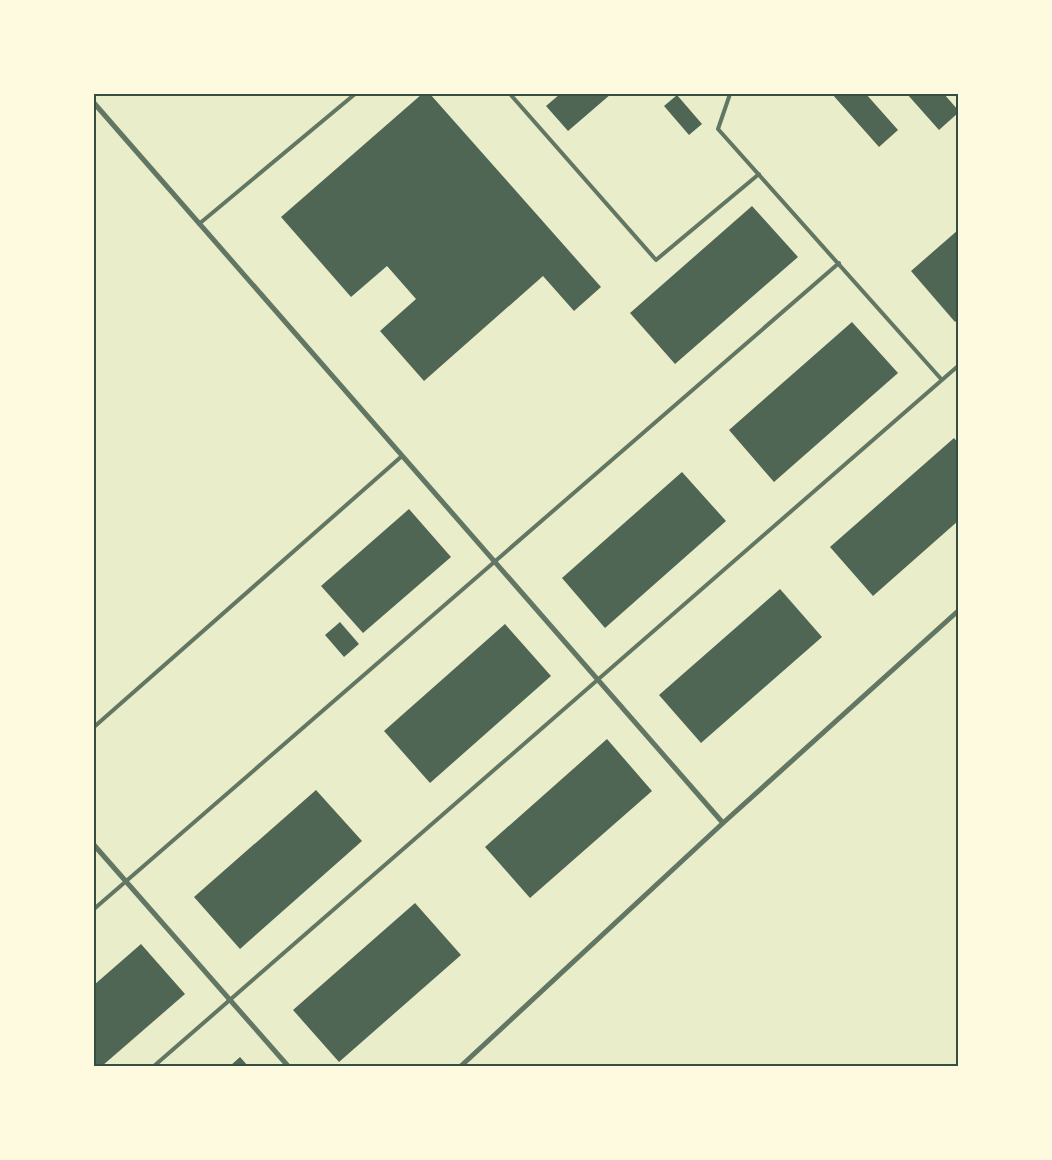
<svg xmlns="http://www.w3.org/2000/svg" width="1052" height="1160" viewBox="0 0 1052 1160" font-family="'PT Serif',serif">
	<rect width="100%" height="100%" fill="#e9edc9"/>
	<path fill="#4f6655" d="M422 94H430L601 287 574 311 543 276 424 381 380 331 416 299 387 266 351 297 281 217Z
		M560 94H611L568 131 546 106Z
		M832 94H866L898 130 879 147Z
		M907 94H944L958 110V113L939 130Z
		M677 95 702 124 689 135 664 106Z
		M752 206 798 257 675 364 630 313Z
		M958 230V319L955 322 911 271Z
		M852 322 898 373 774 482 729 430Z
		M954 438 958 443V521L873 596 830 547Z
		M682 472 726 521 605 628 562 578Z
		M409 509 451 557 363 633 321 586Z
		M780 589 822 637 701 743 659 695Z
		M340 622 359 644 344 657 325 635Z
		M505 624 551 676 430 783 384 731Z
		M607 739 652 791 530 898 485 847Z
		M316 790 362 841 240 949 194 897Z
		M415 903 461 955 339 1062 293 1010Z
		M141 944 185 994 102 1066H94V985Z
		M240 1057 248 1066H230Z"/>
	<g fill="none" stroke-linecap="round" stroke-linejoin="round">
		<path stroke="#617663" stroke-width="4" d="M510 94 656 260 759 174
			M730 94 718 129 942 380
			M199 224 355 94
			M94 727 402 456
			M94 909 839 263
			M154 1066 958 366"/>
		<path stroke="#617663" stroke-width="5" d="M94 103 723 823
			M94 845 288 1066
			M461 1066 723 823 958 611"/>
	</g>
	<rect width="1052" height="1160" fill="none" stroke="#fefae0" stroke-width="190"/>
	<rect x="95" y="95" width="862" height="970" fill="none" stroke="#344e41" stroke-width="2"/>
</svg>
